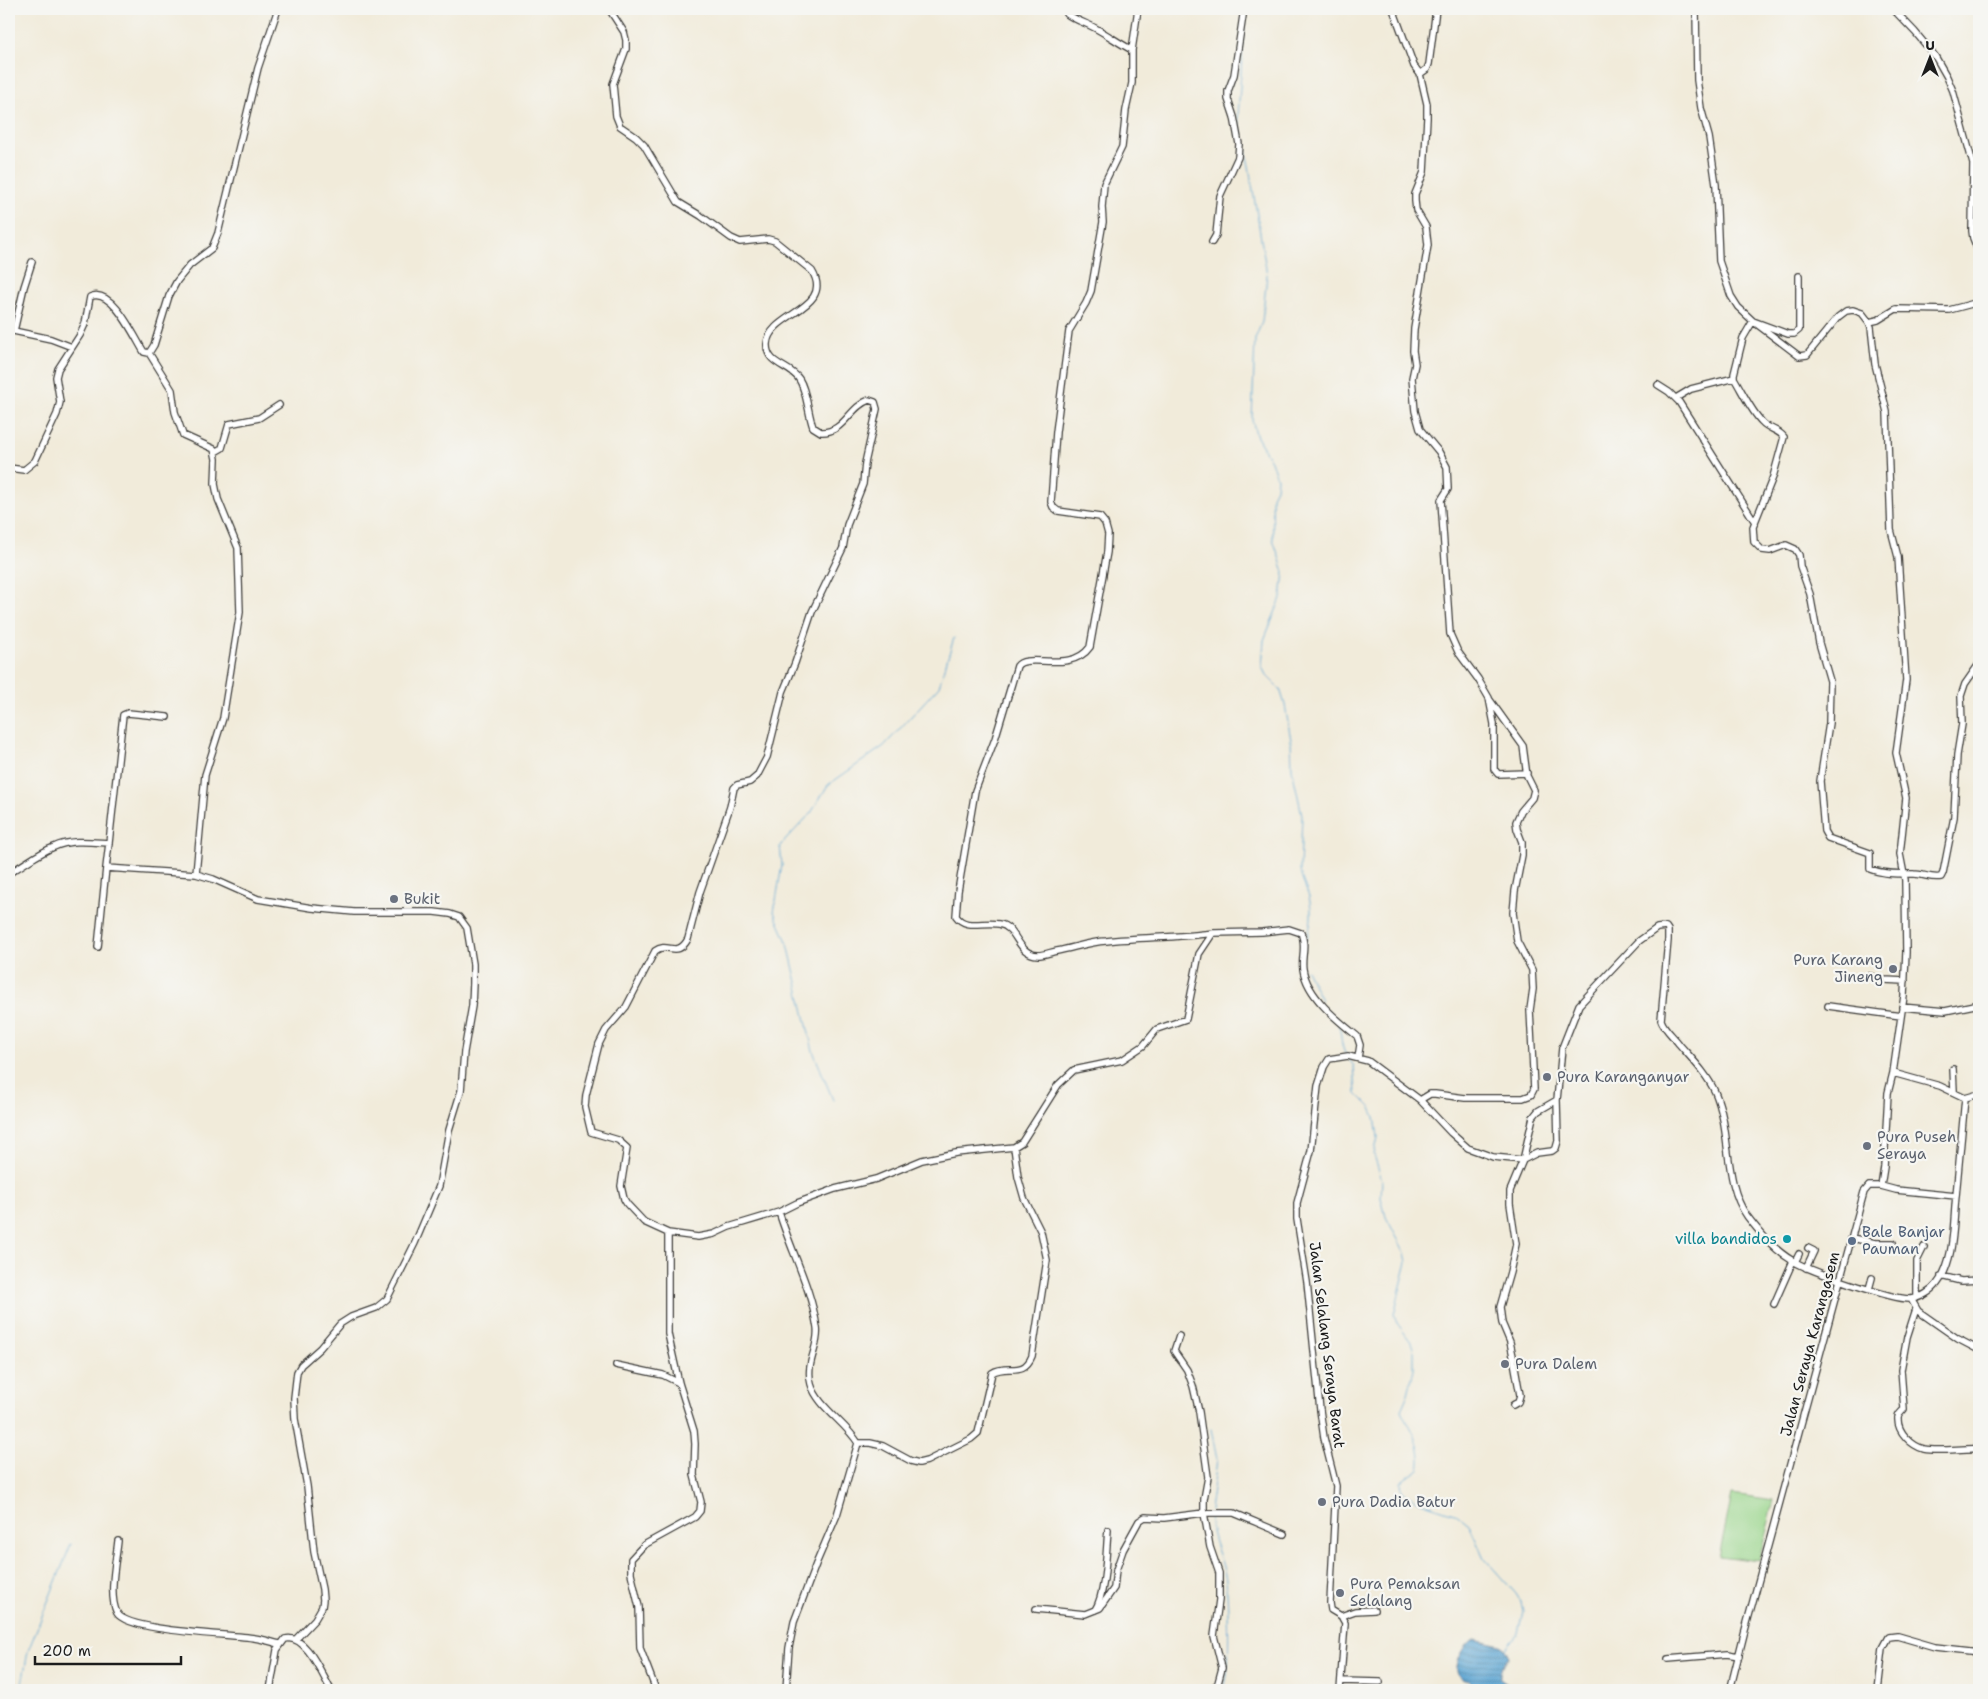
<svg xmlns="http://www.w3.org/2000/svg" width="1988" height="1699" viewBox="0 0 1988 1699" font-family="'Shantell Sans',sans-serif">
	<defs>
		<pattern id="water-rules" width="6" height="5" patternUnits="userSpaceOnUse" patternTransform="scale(1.25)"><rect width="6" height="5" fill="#5ba4d2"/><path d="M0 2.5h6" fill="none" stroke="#4a85aa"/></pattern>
	</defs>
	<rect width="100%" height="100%" fill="#f6f6f2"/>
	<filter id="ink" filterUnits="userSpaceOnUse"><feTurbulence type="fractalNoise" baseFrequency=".02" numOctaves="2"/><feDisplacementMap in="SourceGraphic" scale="10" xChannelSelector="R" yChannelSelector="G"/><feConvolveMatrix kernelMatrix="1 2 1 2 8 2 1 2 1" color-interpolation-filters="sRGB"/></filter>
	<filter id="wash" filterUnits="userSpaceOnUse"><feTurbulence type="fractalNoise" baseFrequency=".0096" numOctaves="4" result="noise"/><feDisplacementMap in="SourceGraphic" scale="20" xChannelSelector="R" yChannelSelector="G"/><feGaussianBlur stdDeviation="1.12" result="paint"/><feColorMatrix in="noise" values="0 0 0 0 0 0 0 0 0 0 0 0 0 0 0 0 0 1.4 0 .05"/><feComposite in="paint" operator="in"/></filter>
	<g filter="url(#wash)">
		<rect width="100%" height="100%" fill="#f1ebda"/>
		<path fill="#97d489" stroke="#5a7852" d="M1732 1495 1774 1501 1759 1561 1719 1556Z"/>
		<path fill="url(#water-rules)" stroke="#3c6077" d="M1474 1639 1502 1645 1509 1656C1504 1663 1500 1669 1501 1679L1510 1685 1509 1690H1474L1470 1681C1445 1680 1461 1647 1474 1639Z"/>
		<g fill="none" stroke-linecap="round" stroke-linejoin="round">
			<path stroke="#5ba4d2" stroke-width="1" d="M1244 27 1238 117 1249 166 1267 275 1262 322 1255 339 1252 420 1257 437 1271 461 1277 478 1276 488 1272 496 1273 539 1284 572 1281 598 1264 640 1262 667 1266 675 1280 689 1285 705 1291 740 1292 769 1302 815 1300 870C1301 880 1306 888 1309 897 1313 913 1311 926 1306 941
				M1306 970 1321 1000
				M1338 1023C1342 1033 1340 1046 1346 1055
				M1348 1058 1354 1066 1356 1093 1371 1108 1375 1117 1378 1137 1374 1155 1382 1180 1381 1198 1386 1217 1405 1253 1407 1262 1394 1314 1397 1323 1411 1342 1414 1351V1369L1408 1394 1401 1410C1404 1419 1410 1424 1413 1432 1418 1442 1422 1458 1419 1469L1401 1482 1402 1491 1418 1501 1454 1513 1469 1525 1484 1558 1516 1594 1521 1602 1523 1611 1518 1633 1505 1650
				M833 1100 813 1051 788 944 774 912 782 865 780 846 811 813 828 785 884 746 939 686 954 638
				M1210 1510 1217 1460 1211 1429
				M1210 1516C1210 1538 1223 1559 1226 1580 1228 1600 1232 1674 1223 1690
				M21 1690 28 1651 71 1544"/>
		</g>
	</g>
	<g filter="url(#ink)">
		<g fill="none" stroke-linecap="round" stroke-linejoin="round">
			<g stroke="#3c3b38" stroke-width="8">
				<path id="minor" d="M609 9 624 32 626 40V49L613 84 616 116 620 126 636 137 644 145 678 202 701 216 731 238 740 242 768 239 775 241 812 271C835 309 769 313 767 344 766 365 790 365 799 379 807 391 808 414 813 427L821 432C844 433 849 407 869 400L875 402 877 409 865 463 863 484 847 525 843 548 812 612 795 663 783 692 767 757 757 776 750 782 737 785 734 788 730 807 700 892 688 939C677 959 668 941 655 951L626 1007 606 1030 599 1044 586 1095 585 1107 591 1132 618 1140 627 1148 621 1186 624 1199 627 1204 644 1222 668 1233 698 1237 714 1234 729 1227 779 1212 797 1203 835 1189 876 1179 922 1160 956 1153 1014 1147 1022 1142 1058 1085 1074 1070 1122 1060 1143 1046 1157 1029 1186 1019 1199 954 1213 933 1262 932 1289 929 1301 933C1307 945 1301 957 1303 969 1307 996 1337 1020 1357 1036L1360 1045 1358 1058
					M1066 9 1067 14C1075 20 1086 23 1095 28 1108 35 1119 43 1132 50L1138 9
					M1393 9 1414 66 1420 74 1427 69 1429 64 1436 9
					M1696 9 1697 80 1701 108 1709 137 1716 185 1719 261 1731 296 1738 307 1754 322 1799 356 1807 355 1838 317 1846 311 1853 310 1862 313 1869 322 1871 327 1875 364 1887 412 1891 530 1898 557 1906 680 1896 753 1906 798 1900 854 1905 880 1906 952 1904 996 1893 1073 1888 1093 1884 1167 1881 1186
					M1893 9 1915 32 1935 56 1947 77 1953 91 1973 164 1972 231 1973 238 1979 253
					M1132 50V83L1126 110 1122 147 1104 184 1102 207 1103 222 1091 291 1086 303 1069 331 1056 432 1051 502 1053 507 1058 511 1100 517 1105 523 1108 534 1107 552 1090 647C1071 674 1026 652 1017 666L995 739 975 791 958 891 956 916C966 930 983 921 999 924 1018 927 1016 954 1038 955 1044 955 1051 952 1057 951 1073 948 1090 942 1106 941 1142 937 1177 938 1213 933
					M1420 74 1427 104V118L1424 172 1415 194V201L1416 210 1426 227 1428 245 1414 329 1413 351 1415 364 1412 378 1415 411 1420 429 1439 452 1447 467 1448 489 1441 500 1450 634 1458 652 1478 679 1489 698 1494 724V769L1498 774 1527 773
					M1212 242 1216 235 1220 196 1238 157 1239 144 1234 117 1228 99V91L1234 75 1244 9
					M1799 276V330L1794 334H1788L1753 321 1743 338 1734 374V378C1742 391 1751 411 1762 422 1768 429 1779 430 1784 437L1773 477 1753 527 1754 542 1762 550 1770 551 1786 545 1795 549 1799 555 1800 566 1810 594 1819 643 1830 681 1829 723 1820 781 1824 831 1828 838 1870 853V869C1884 875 1899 873 1914 874 1924 874 1931 879 1941 877L1943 873 1954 817 1957 755 1962 724 1961 696 1965 684 1979 664
					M1869 322 1878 320 1896 309 1949 310 1979 302
					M9 330 51 339 72 347
					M14 331 24 287 32 262
					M149 353 172 390 175 412 183 435 214 449 216 459 215 484 218 499 238 548 240 612 223 718 205 775 196 874
					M1658 385 1669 392 1679 402 1755 522
					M1676 398 1691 389 1734 378
					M215 452 222 448 229 424 259 418 279 405
					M9 468 24 470 35 461 57 414 60 402 56 377 58 369 80 335 85 324 90 297C112 286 135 338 144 352L149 353 154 345 169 296 177 281 190 265 212 248 218 233 258 68 278 9
					M109 843 123 715 128 713 167 717
					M9 873C24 865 38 853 54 847 71 839 91 842 109 843L106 868 196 874 213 879 258 899 312 908 354 912H434L450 914 459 917 467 928 473 964V983L472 1006 464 1052 461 1091 449 1130 439 1186 415 1243 387 1299 376 1308 351 1317 340 1324 320 1348 301 1365 297 1372 294 1398 295 1419 307 1486 314 1552 322 1589 323 1600 322 1607 315 1619 296 1639
					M98 947 106 868
					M1870 976 1884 980 1905 981
					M1828 1006 1901 1016
					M1902 1007 1945 1011 1979 1004
					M1953 1069 1954 1091
					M1893 1073 1940 1086 1965 1098 1979 1094
					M1420 1100 1430 1094H1435L1465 1098H1523L1531 1095 1534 1089 1530 1010 1533 989 1532 970 1517 941 1513 913 1515 891 1522 855V842L1517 829 1516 822 1521 811 1532 798 1534 790 1527 776 1523 746 1490 700
					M779 1212C791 1251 811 1287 817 1328 820 1346 805 1362 811 1384 817 1406 846 1423 858 1443L837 1515 816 1564 794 1622 789 1648 786 1690
					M1852 1238 1875 1243H1893
					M1795 1262 1799 1254
					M1806 1268 1814 1251 1808 1248
					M1941 1276 1961 1281 1979 1280
					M1869 1289 1872 1278
					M1917 1297V1261L1924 1247
					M1911 1299 1918 1311 1958 1339 1979 1350
					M1774 1304 1793 1261
					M1916 1309 1907 1337 1901 1370 1904 1409C1902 1412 1898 1414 1898 1418 1897 1432 1912 1446 1924 1449 1938 1452 1964 1448 1979 1449
					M1179 1336 1174 1351 1187 1370 1193 1386 1199 1412 1208 1477 1204 1499V1513L1210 1547 1219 1573V1600L1214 1636 1222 1668 1218 1683 1211 1690
					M616 1365 663 1375 679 1383
					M1513 1405 1518 1402 1520 1395 1513 1356 1510 1342 1502 1323 1500 1307 1510 1272 1516 1244 1510 1204V1191L1523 1160 1537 1153 1552 1151 1556 1148 1558 1141 1557 1100
					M858 1443H870L883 1446 911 1461 919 1463 927 1461 971 1439 978 1433 992 1373C1007 1363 1023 1378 1032 1356L1047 1260 1041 1232 1024 1198 1018 1177 1014 1147
					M118 1541C116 1561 108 1595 117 1613 128 1632 230 1634 254 1638 263 1639 271 1642 280 1644
					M1036 1609 1085 1614 1100 1608 1114 1588 1116 1570 1123 1550 1139 1521 1145 1517 1164 1518 1204 1513H1234L1284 1534
					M1095 1610C1106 1593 1106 1551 1108 1530
					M1341 1616 1355 1611 1374 1610
					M1668 1659 1727 1654 1739 1656
					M1341 1681 1380 1682
					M270 1690 277 1650 285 1639C306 1633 322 1675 331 1690
					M656 1690 640 1648 639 1607 631 1573V1559L644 1545 695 1517 700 1511 701 1502 694 1475 695 1444 694 1431 679 1383 668 1334V1233
					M1340 1690 1345 1623 1341 1616 1331 1610 1330 1603 1336 1486 1324 1438 1320 1410 1307 1282 1297 1219V1203L1311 1151 1318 1086 1324 1067 1329 1059 1348 1056 1368 1061 1420 1100 1451 1133 1468 1148 1493 1157 1523 1160 1533 1117 1538 1111 1557 1100 1562 1048 1579 1005 1639 941 1657 928 1666 927 1668 930V940L1661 1020C1664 1029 1673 1036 1679 1044 1692 1059 1707 1074 1715 1092 1732 1132 1723 1182 1747 1216 1760 1233 1774 1250 1793 1261 1810 1271 1893 1300 1911 1299 1921 1298 1932 1291 1937 1284 1955 1261 1953 1223 1956 1196
					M1730 1690 1744 1634 1864 1192 1869 1186H1881L1896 1190 1956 1196 1965 1098
					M1878 1690 1883 1648 1889 1637 1897 1636 1935 1647 1979 1652"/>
			</g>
			<use href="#minor" stroke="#fff" stroke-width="5.5"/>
		</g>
	</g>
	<g fill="#6b7280" stroke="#f6f6f2" stroke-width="2">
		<circle cx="394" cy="899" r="5"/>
		<circle cx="1893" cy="969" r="5"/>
		<circle cx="1547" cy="1077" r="5"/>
		<circle cx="1867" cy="1146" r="5"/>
		<circle cx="1505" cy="1364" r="5"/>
		<circle cx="1322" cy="1502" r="5"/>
		<circle cx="1340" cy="1593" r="5"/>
	</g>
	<circle fill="#0f9aa8" stroke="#f6f6f2" stroke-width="2" cx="1787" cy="1239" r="5"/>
	<circle fill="#5c6f8a" stroke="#f6f6f2" stroke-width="2" cx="1852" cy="1241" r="5"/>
	<g text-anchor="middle" stroke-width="4.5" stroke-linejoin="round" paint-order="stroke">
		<g font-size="15" fill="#5b616d" stroke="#f6f6f2" text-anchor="start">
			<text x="404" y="904">Bukit</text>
			<text x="1883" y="965" text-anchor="end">Pura Karang<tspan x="1883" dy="17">Jineng</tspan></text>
			<text x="1557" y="1082">Pura Karanganyar</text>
			<text x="1877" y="1142">Pura Puseh<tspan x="1877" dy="17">Seraya</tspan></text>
			<text x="1515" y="1369">Pura Dalem</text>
			<text x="1332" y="1507">Pura Dadia Batur</text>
			<text x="1350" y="1589">Pura Pemaksan<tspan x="1350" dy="17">Selalang</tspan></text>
		</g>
		<g font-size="15" fill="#4e5e75" stroke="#f6f6f2" text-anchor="start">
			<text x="1862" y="1237">Bale Banjar<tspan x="1862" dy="17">Pauman</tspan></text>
		</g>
		<g font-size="15" fill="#0d838f" stroke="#f6f6f2" text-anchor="end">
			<text x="1777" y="1244">villa bandidos</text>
		</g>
		<g font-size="15" fill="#1c1c1c" stroke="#f6f6f2">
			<text transform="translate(1810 1344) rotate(-75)" y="5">Jalan Seraya Karangasem</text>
			<text transform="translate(1327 1345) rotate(83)" y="5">Jalan Selalang Seraya Barat</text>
		</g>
	</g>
	<rect width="1988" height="1699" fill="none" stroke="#f6f6f2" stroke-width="30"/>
	<g transform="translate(1930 58)" stroke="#f6f6f2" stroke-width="4" paint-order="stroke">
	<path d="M0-4L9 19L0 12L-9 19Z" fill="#1c1c1c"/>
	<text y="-8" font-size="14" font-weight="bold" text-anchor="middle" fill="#1c1c1c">U</text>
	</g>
	<path d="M35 1656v8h146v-8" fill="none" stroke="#1c1c1c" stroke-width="2.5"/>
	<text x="42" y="1656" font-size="15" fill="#1c1c1c" stroke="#f6f6f2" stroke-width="4" paint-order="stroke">200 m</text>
</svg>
